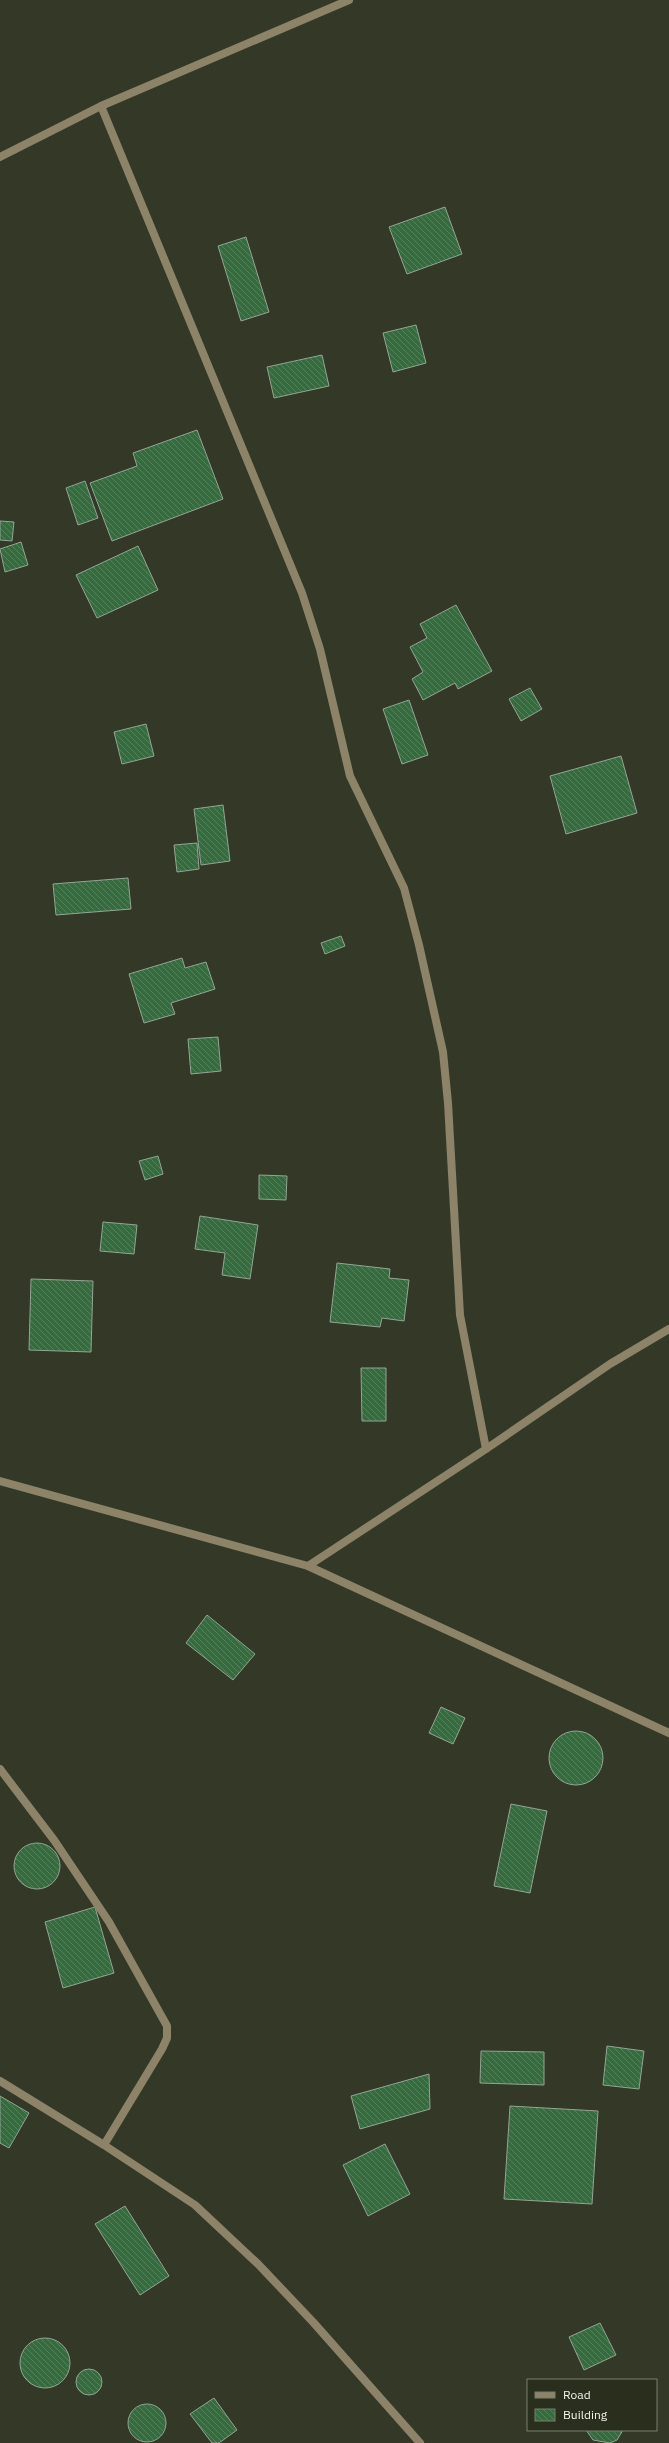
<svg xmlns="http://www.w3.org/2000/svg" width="669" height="2443" viewBox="0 0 669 2443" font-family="'IBM Plex Sans',sans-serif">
	<defs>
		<pattern id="building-back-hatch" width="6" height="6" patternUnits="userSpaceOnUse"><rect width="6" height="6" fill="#356b3e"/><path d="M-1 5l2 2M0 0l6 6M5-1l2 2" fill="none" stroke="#53815a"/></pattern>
	</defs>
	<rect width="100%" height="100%" fill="#343827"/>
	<path fill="url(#building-back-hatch)" stroke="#94a595" d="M445 207 462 254 407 274 389 227Z
		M246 237 269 312 241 321 218 246Z
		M416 325 426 363 393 372 383 333Z
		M322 355 329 386 274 398 267 367Z
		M197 430 223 499 112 541 90 483 137 466 133 453Z
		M85 481 98 518 78 525 66 488Z
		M0 521 14 522 12 541 0 540Z
		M21 542 28 565 5 572 0 549Z
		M138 546 158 590 97 618 76 575Z
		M456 605 492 671 458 689 455 683 423 700 412 679 423 672 410 647 427 638 420 624Z
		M530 688 542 709 521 721 509 699Z
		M409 700 428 755 402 764 383 709Z
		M146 724 154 756 122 764 114 732Z
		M621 756 637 813 566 834 550 776Z
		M223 805 230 861 201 865 194 809Z
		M197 843 199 869 177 872 174 845Z
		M128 878 131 909 56 915 53 884Z
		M341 936 345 946 325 954 321 943Z
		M182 958 185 968 206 962 215 989 171 1003 175 1014 144 1023 129 974Z
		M218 1037 221 1071 191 1074 188 1039Z
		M158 1156 163 1174 145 1180 139 1161Z
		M259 1175 287 1176 286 1200 259 1199Z
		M200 1216 258 1225 250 1279 222 1275 225 1253 195 1249Z
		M103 1222 137 1225 134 1254 100 1251Z
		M337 1263 390 1269 389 1278 409 1280 404 1321 382 1318 380 1327 330 1322Z
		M31 1279 93 1281 91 1352 29 1350Z
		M361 1368H386V1421H362Z
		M207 1615 255 1654 233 1680 186 1643Z
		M441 1707 465 1718 453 1744 429 1733Z
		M549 1758a27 27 0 1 1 54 0a27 27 0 1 1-54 0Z
		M511 1804 547 1811 530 1893 494 1886Z
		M14 1866a23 23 0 1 1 46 0a23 23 0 1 1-46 0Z
		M95 1907 114 1973 63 1988 45 1922Z
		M607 2046 644 2051 639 2089 603 2085Z
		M481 2051 544 2052V2085L480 2083Z
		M429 2074 430 2109 360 2129 351 2096Z
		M0 2096 29 2113 9 2148 0 2143Z
		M510 2106 598 2111 592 2204 504 2199Z
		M385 2144 410 2194 368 2216 343 2165Z
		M125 2206 169 2276 140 2295 95 2224Z
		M600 2323 616 2355 584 2370 569 2337Z
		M20 2363a25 25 0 1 1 50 0a25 25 0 1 1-50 0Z
		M76 2382a13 13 0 1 1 26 0a13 13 0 1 1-26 0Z
		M214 2398 237 2430 219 2443H212L190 2414Z
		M128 2423a19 19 0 1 1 38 0a19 19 0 1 1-38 0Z
		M586 2430H623L617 2440 610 2443 593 2440Z"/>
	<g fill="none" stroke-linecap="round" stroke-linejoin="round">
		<path stroke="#8d8368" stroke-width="8" d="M101 106 302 593 320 649 350 776 404 888 419 945 443 1052 448 1103 460 1315 486 1449
			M0 157 101 106 349 0
			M0 1481 308 1566 669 1733
			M308 1566 486 1449 610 1364 669 1329
			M0 1769 54 1840 109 1922 167 2026V2038L162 2049 104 2145
			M0 2081 104 2145 195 2205 258 2264 313 2322 420 2443"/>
	</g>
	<rect x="527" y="2379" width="130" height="52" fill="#2a2e1d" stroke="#7a7e6f"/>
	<rect x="535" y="2392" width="20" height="6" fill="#8d8368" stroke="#7a7e6f"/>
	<text x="563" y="2399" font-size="12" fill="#f3f7eb">Road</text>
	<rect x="535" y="2409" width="20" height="12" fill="url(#building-back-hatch)" stroke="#7a7e6f"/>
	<text x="563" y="2419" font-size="12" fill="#f3f7eb">Building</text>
</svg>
